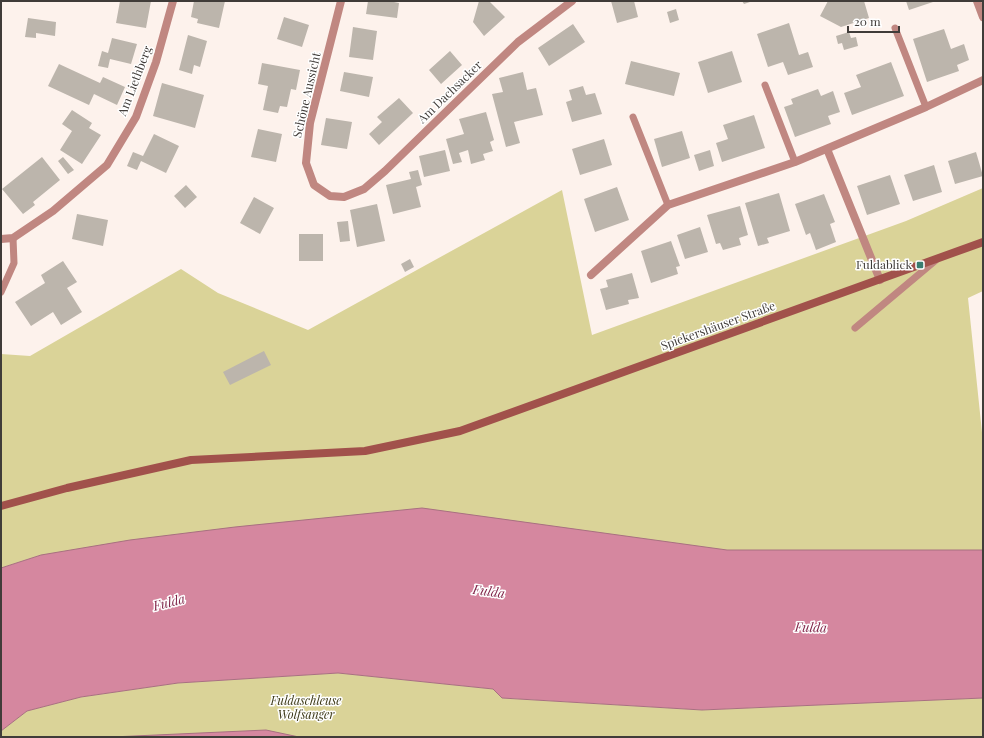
<svg xmlns="http://www.w3.org/2000/svg" width="984" height="738" viewBox="0 0 984 738" font-family="'Playfair Display',serif">
	<rect width="100%" height="100%" fill="#fdf2ec"/>
	<path fill="#dad398" d="M983 188V291L968 298 983 442V550L41 555 1 568V354L30 356 181 269 218 293 308 330 562 190 592 335 906 221Z
		M338 673 493 689 502 698 702 710 983 698V737H1V731L27 711 81 697 178 683Z"/>
	<path fill="#d5879f" stroke="#a87080" d="M422 508 727 550H983V698L702 710 502 698 493 689 338 673 178 683 81 697 27 711 1 731V568L41 555 130 540 235 527Z
		M266 730 299 737H112Z"/>
	<path fill="#bcb5ac" d="M120 1H151L146 28 116 23Z
		M194 1H225L219 28 197 23 198 19 191 17Z
		M368 1H389L399 3 397 18 366 14Z
		M479 1H489L505 17 484 36 473 22Z
		M611 1H634L638 17 617 23Z
		M742 1H753L744 4Z
		M828 1H864L869 18 841 27 820 16Z
		M906 1H936L909 10Z
		M676 9 679 20 670 23 667 12Z
		M284 17 309 25 302 47 277 39Z
		M28 18 56 22 55 36 36 33V38L25 37Z
		M789 23 799 55 808 52 813 67 788 75 783 62 768 67 757 34Z
		M573 24 585 42 549 66 538 48Z
		M353 27 377 31 373 60 349 57Z
		M944 29 951 49 964 44 969 60 957 65 959 71 927 82 913 39Z
		M849 32 851 38 856 37 858 46 844 50 842 43 838 44 836 36Z
		M188 35 207 41 200 67 194 65 192 74 179 70Z
		M112 38 137 44 131 64 110 59 108 68 98 66 102 51 108 53Z
		M450 51 462 65 441 84 429 70Z
		M732 51 742 82 708 93 698 62Z
		M631 61 680 73 674 96 625 84Z
		M891 62 904 96 852 115 844 93 861 87 856 75Z
		M262 63 300 70 296 90 291 89 287 107 280 106 278 113 263 110 268 86 258 84Z
		M59 64 100 83 103 77 125 87 117 105 94 94 89 105 48 86Z
		M344 72 373 77 369 97 340 91Z
		M523 72 527 90 536 88 543 115 514 122 520 143 506 147 492 94 503 92 499 78Z
		M162 83 204 95 195 128 153 116Z
		M583 86 586 95 595 93 602 114 572 122 566 102 572 100 569 90Z
		M818 89 821 96 833 91 840 112 828 116 831 124 795 137 784 107 793 104 791 99Z
		M399 98 413 113 379 145 369 134 382 122 377 117Z
		M72 110 92 123 89 128 101 135 82 164 60 150 72 131 62 124Z
		M486 112 494 140 490 142 493 151 483 154 485 160 471 164 468 150 459 153 462 162 453 164 446 139 464 134 459 119Z
		M754 115 765 148 722 162 716 143 728 139 723 125Z
		M326 118 352 122 347 149 321 145Z
		M258 129 282 134 276 162 251 157Z
		M682 131 690 158 662 167 654 139Z
		M154 134 179 146 166 173 141 161 137 170 127 166 133 152 143 156Z
		M604 139 612 165 580 175 572 149Z
		M445 150 450 171 424 177 419 156Z
		M710 150 714 166 699 171 694 155Z
		M976 152 983 176 955 184 948 161Z
		M42 157 60 180 33 202 35 205 23 214 2 189Z
		M63 157 74 170 68 174 58 161Z
		M934 165 942 192 913 201 904 175Z
		M418 170 422 185 416 187 421 207 393 214 386 185 411 179 409 172Z
		M890 175 900 204 867 215 857 186Z
		M186 185 197 197 185 208 174 196Z
		M617 187 629 220 595 232 584 199Z
		M779 193 790 231 767 238 769 243 758 246 745 203Z
		M824 194 835 222 830 224 836 242 816 250 810 233 806 235 795 204Z
		M254 197 274 208 260 234 240 223Z
		M377 204 385 241 357 247 350 210Z
		M740 206 748 235 739 238 741 245 723 250 720 243 716 244 707 215Z
		M77 214 108 220 103 246 72 239Z
		M348 221 350 241 340 242 337 222Z
		M700 227 708 252 685 259 677 235Z
		M299 234H323V261H299Z
		M671 241 680 266 676 267 678 274 651 283 641 251Z
		M410 259 414 267 405 272 401 264Z
		M63 261 77 282 67 288 82 312 61 325 53 312 31 326 15 302 45 283 41 275Z
		M632 273 639 298 628 300 629 304 606 310 600 289 608 287 606 280Z
		M264 351 271 365 230 385 223 372Z"/>
	<g fill="none" stroke-linecap="round" stroke-linejoin="round">
		<path stroke="#c08781" stroke-width="7" d="M895 28 926 107
			M765 85 795 162
			M633 117 668 205
			M1 292 14 263 13 238
			M855 328 936 260"/>
		<path stroke="#c08781" stroke-width="8" d="M341 1 310 123 306 163 314 185 330 196 344 197 364 189 385 171 518 42 572 1
			M977 1 983 17
			M827 149 880 280
			M1 239 13 238 53 211 107 165 136 117 156 62 173 1
			M591 275 668 205 795 162 926 107 983 80"/>
		<path stroke="#a1514b" stroke-width="8" d="M1 506 67 488 191 460 365 451 460 431 983 242"/>
	</g>
	<rect fill="#3a7d70" stroke="#fff" stroke-width="1.5" x="916" y="261" width="8" height="8" rx="2"/>
	<g text-anchor="middle" stroke-width="3" stroke-linejoin="round" paint-order="stroke">
		<g font-size="12" fill="#403c39" stroke="#fff">
			<text transform="translate(135 81) rotate(-69)" y="4">Am Liethberg</text>
			<text transform="translate(450 92) rotate(-44)" y="4">Am Dachsacker</text>
			<text transform="translate(307 95) rotate(-77)" y="4">Schöne Aussicht</text>
			<text transform="translate(718 326) rotate(-20)" y="4">Spiekershäuser Straße</text>
		</g>
		<g font-size="12" fill="#403c39" stroke="#fff" text-anchor="end">
			<text x="912" y="269">Fuldablick</text>
		</g>
		<g font-size="12" font-style="italic" fill="#3d3917" stroke="#fff">
			<text x="306" y="705">Fuldaschleuse<tspan x="306" dy="14">Wolfsanger</tspan></text>
		</g>
		<g font-size="13" font-style="italic" fill="#802549" stroke="#fff">
			<text transform="translate(489 591) rotate(8)" y="5">Fulda</text>
			<text transform="translate(169 602) rotate(-14)" y="5">Fulda</text>
			<text transform="translate(811 627) rotate(2)" y="5">Fulda</text>
		</g>
	</g>
	<rect width="984" height="738" fill="none" stroke="#403c39" stroke-width="4"/>
	<path d="M848 26v6h51v-6" fill="none" stroke="#403c39" stroke-width="2"/>
	<text x="854" y="26" font-size="12" fill="#403c39" stroke="#ffffff" stroke-width="3" paint-order="stroke">20 m</text>
</svg>
